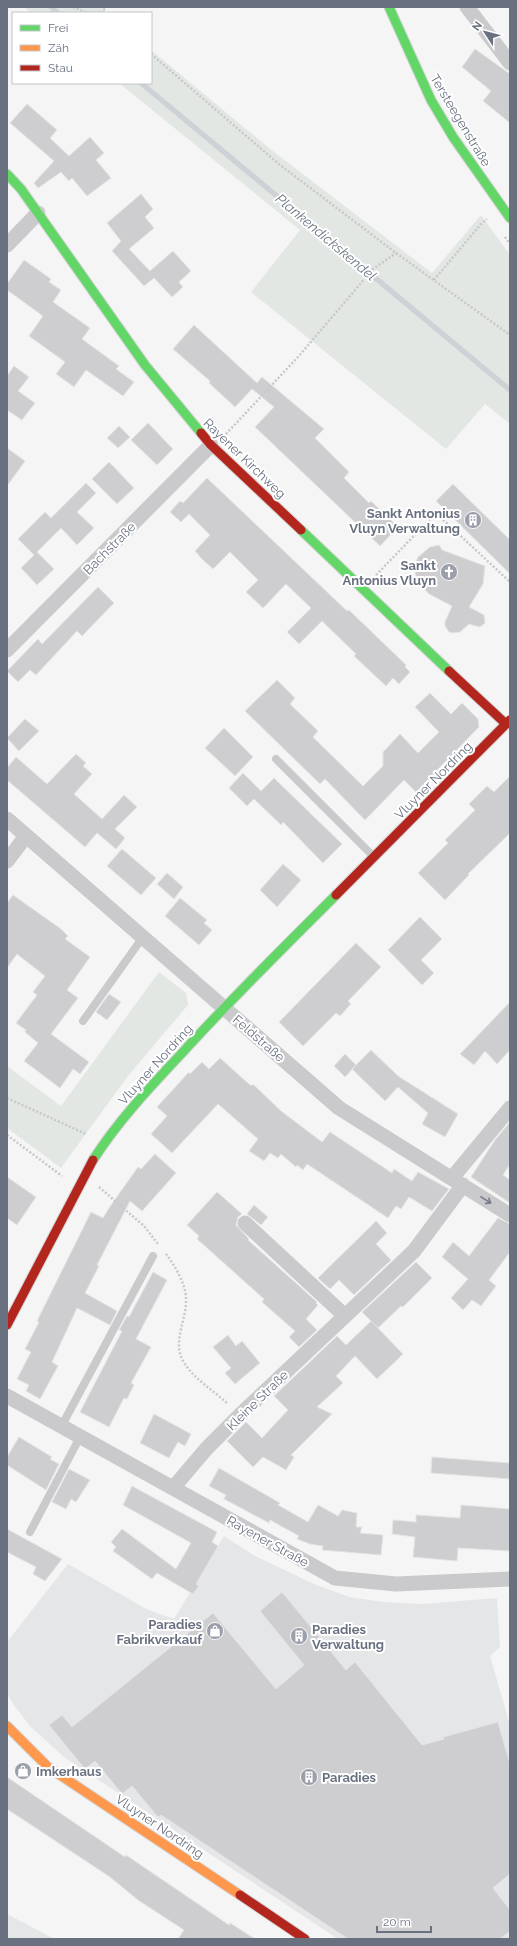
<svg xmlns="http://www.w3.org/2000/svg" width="517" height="1946" viewBox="0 0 517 1946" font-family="Raleway,sans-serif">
	<rect width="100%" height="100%" fill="#f5f5f5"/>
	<path fill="#e5e6e7" d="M224 1536 255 1556 314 1584 349 1597 383 1602 423 1604 497 1598 500 1647 490 1656 510 1725V1939H338L64 1757 30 1726 16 1708 7 1694V1642L68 1564 146 1609 174 1619Z
		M7 1914 53 1938 52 1939H7Z"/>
	<path fill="#e3e7e3" d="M24 7H100L107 13H31Z
		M151 50 269 148 432 273 481 215 510 255V424L485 404 446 449 251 292 300 230 119 83H151Z
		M159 972 186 993 188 1005 128 1076 61 1168 7 1128V1066L61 1106Z"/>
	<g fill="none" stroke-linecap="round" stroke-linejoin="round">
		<path stroke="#ced2d7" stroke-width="5.5" d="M51 7 58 13
			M141 83 510 390"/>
	</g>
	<path fill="#ceced0" stroke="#e4e4e4" d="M475 49 510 74V123L483 101 491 91 462 67Z
		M27 104 57 130 50 138 69 156 90 137 104 153 96 160 111 178 87 196 72 178 69 181 61 172 38 188 34 183 54 161 10 123Z
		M141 194 153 209 145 217 154 228 129 249 150 271 173 251 191 271 179 282 183 287 172 297 154 278 144 286 112 251 121 241 107 223Z
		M24 260 51 279 49 282 61 290 53 302 90 328 82 339 119 366 116 369 134 382 123 396 86 370 74 387 56 374 65 362 29 336 43 316 7 290V284Z
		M194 325 257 383 262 377 324 429 315 438 349 472 344 478 369 503 371 501 398 527 380 546 255 427 274 407 252 389 235 407 209 383 210 381 173 349Z
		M14 366 29 377 18 391 35 403 22 420 7 410V376Z
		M148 423 173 449 157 465 131 440Z
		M119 426 130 437 118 448 107 438Z
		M7 448 25 461 7 486Z
		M109 462 134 488 117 504 92 479Z
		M207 478 347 611 349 610 406 665 405 667 410 672 399 684 393 678 386 686 354 656 356 654 322 621 299 644 287 632 311 608 286 584 263 608 246 592 258 580 230 552 213 569 202 559 195 551 210 535 189 514 181 522 170 512 180 501 183 503Z
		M86 483 96 493 77 512 94 528 77 545 61 528 37 552 54 569 37 585 21 568 34 555 18 539 45 512 51 518Z
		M453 484 510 540V574L436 501Z
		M439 545 442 550 485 566 483 584 469 607 484 615 485 623 480 627 469 624 460 632 453 633 449 632 445 626V622L452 606 429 594 417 581 414 567 418 557 430 547Z
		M98 587 114 603 82 636 77 631 36 675 30 670 18 682 7 671 38 639 42 644Z
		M277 680 295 698 290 704 318 731 313 737 363 786 383 766V752L400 734 418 753 439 732 415 707 430 693 451 714 462 703 478 719 479 727 416 792 404 780 365 820 325 779 320 784 245 711Z
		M25 719 39 731 19 751 7 738Z
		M224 728 253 757 235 776 205 748Z
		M76 754 86 763 83 766 92 774 74 794 102 819 124 795 137 807 115 829 125 838 116 849 97 833 85 847 7 780V768L16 757 47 784Z
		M243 773 261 791 274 778 342 844 323 863 283 822 281 825 254 799 247 806 229 788Z
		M510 776V833L468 874 469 875 445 900 418 873 448 843 445 840 475 810 469 804 487 786 494 792Z
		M122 849 156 878 141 895 107 866Z
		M283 864 301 880 277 907 260 890Z
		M167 873 183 887 174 899 157 884Z
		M13 895 61 929 68 936 65 939 90 957 67 990 78 998 51 1034 89 1062 80 1074 73 1069 60 1088 24 1061 38 1043 25 1032 26 1030 16 1023 37 995 33 992 45 976 17 954 7 968V903Z
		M180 898 207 920 204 923 212 930 199 945 165 916Z
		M420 917 442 939 421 960 434 973 422 985 388 950Z
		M356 943 381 967 348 1001 351 1004 340 1016 336 1013 303 1046 279 1022Z
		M109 994 121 1002 107 1020 96 1012Z
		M510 1002V1050L497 1064 485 1051 474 1065 460 1054Z
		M371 1050 398 1076 458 1114 445 1137 422 1124 428 1113 398 1087 385 1101 352 1069Z
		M345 1054 356 1065 345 1077 334 1066Z
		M220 1058 250 1085H254L281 1111 322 1142 330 1132 392 1173 394 1169 412 1181 418 1172 449 1189 432 1211 409 1197 401 1209 396 1206 388 1218 307 1164 303 1170 297 1165 296 1167 281 1154 278 1158 270 1153 264 1161 249 1151 258 1139 218 1104 172 1153 151 1134 167 1116 157 1107 189 1072 190 1074 202 1062 209 1069Z
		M510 1122V1164L503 1175 510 1180V1203L471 1177 495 1140Z
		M155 1154 176 1173 142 1211 130 1201 97 1265 99 1266 85 1293 117 1311 110 1325 77 1308 52 1362 58 1366 40 1399 26 1391 29 1385 17 1379 31 1352 25 1349 39 1322 37 1321 91 1212 103 1218 109 1208 138 1167 141 1169Z
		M7 1177 36 1197 17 1225 7 1218Z
		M217 1192 242 1214 238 1217 236 1225 249 1239 248 1240 317 1302 316 1303 318 1305 306 1319 317 1330 299 1347 289 1337 295 1331 262 1302 264 1299 197 1239 199 1236 187 1225Z
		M254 1205 268 1217 261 1225 247 1214Z
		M498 1218 510 1224V1252L489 1280 496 1286 481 1306 472 1300 463 1310 451 1298 468 1279 442 1257 453 1242 469 1256Z
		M376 1221 387 1233 376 1244 391 1260 354 1295 339 1280 330 1289 318 1278Z
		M416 1262 432 1278 403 1307 401 1306 378 1328 362 1312Z
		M153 1272 167 1280 136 1339 151 1347 131 1383 134 1385 127 1399 124 1398 109 1427 80 1412 122 1331 119 1330 127 1316 129 1317Z
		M371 1321 403 1354 377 1379 355 1356 336 1376 343 1383 317 1407 332 1414 291 1455 294 1457 286 1470 263 1457 253 1467 227 1441 246 1422 262 1438 288 1410 274 1396 337 1336 346 1345Z
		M228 1335 236 1346 242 1341 260 1363 235 1384 225 1373 231 1368 213 1347Z
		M154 1414 191 1434 185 1446 178 1442 169 1458 140 1443Z
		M19 1437 52 1457 50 1459 59 1464 46 1490 7 1465V1457Z
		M432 1457 510 1463V1479L431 1473Z
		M219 1468 280 1503 278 1505 308 1522 318 1505 338 1516 342 1510 357 1513 356 1527H362L360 1533 383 1535 381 1555 322 1550 323 1546 310 1544 297 1539 299 1536 270 1520 269 1523 224 1499 226 1495 209 1486Z
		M69 1469 90 1480 76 1502 71 1499 66 1509 52 1502Z
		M132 1486 217 1532 212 1542 218 1546 196 1584 199 1586 193 1594 157 1573 152 1579 113 1551 116 1547 111 1542 122 1529 176 1569 191 1543 123 1505Z
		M461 1505 510 1509V1551L458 1548 457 1561 413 1557 415 1537 392 1534 393 1520 416 1522V1515L460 1518Z
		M7 1529 62 1559 45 1581 33 1574 36 1567 7 1552Z
		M282 1592 346 1670 355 1662 422 1745 444 1739 443 1737 498 1722 510 1764V1874L493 1888 510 1910V1931L500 1939H348L161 1815 158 1817 132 1786 122 1794 95 1761 85 1769 49 1725 62 1715 72 1727 213 1613 276 1689 304 1665 260 1611Z
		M7 1777 125 1857 126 1855 229 1925 230 1923 255 1939H178L184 1930 138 1900 110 1877 7 1809Z"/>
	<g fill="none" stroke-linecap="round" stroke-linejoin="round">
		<g stroke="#d2d3d3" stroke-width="11">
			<path id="fast" d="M389 7 431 100 453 137 510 218
				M7 174 21 189 145 365 201 433
				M301 530 449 671
				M93 1160C118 1121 150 1087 182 1053 231 999 284 947 336 895"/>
		</g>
		<g stroke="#d2d3d3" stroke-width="11">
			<path id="slow" d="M7 1726 48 1767 240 1895"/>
		</g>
		<g stroke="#d2d3d3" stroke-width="11">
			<path id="jam" d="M201 433 211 445 301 530
				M449 671 506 724
				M336 895 510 720
				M7 1325 93 1160
				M240 1895 305 1939"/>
		</g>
		<path stroke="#c7c8c9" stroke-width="2.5" stroke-dasharray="2 2" stroke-linecap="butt" d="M73 7 87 13
			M94 13 102 12
			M103 13 102 12 106 7
			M151 54 280 165 396 253 510 335
			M505 237 510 244
			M434 280 481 224 487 219
			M226 434 298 357 373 269 396 253
			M376 575 436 513 510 582
			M7 1098 86 1134
			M7 1135 62 1176
			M99 1187 144 1226 158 1244
			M166 1254C175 1266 186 1284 186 1299 187 1318 173 1340 182 1359 191 1377 213 1390 228 1404"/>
		<path stroke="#cacacc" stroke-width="8" d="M276 759 373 856
			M83 1021 143 937
			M61 1427 153 1256
			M30 1532 80 1437"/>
		<path stroke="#cacacc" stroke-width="15" d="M467 7 510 63
			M7 245 38 213
			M7 650 211 445
			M7 819 339 1108 510 1215
			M7 861 26 836
			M452 1178 510 1108
			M245 1223 345 1316
			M7 1396 335 1578 396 1584 510 1579
			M173 1488 207 1448 240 1415 414 1251 463 1185"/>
		<use href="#fast" stroke="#63d668" stroke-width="9"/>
		<use href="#slow" stroke="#ff974d" stroke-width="9"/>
		<use href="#jam" stroke="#b3261e" stroke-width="9"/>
	</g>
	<defs><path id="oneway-shaft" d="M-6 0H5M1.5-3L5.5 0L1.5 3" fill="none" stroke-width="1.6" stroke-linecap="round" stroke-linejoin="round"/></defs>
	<use stroke="#737a88" href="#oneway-shaft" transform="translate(486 1200) rotate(32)"/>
	<defs>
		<g id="building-disc" transform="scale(0.9)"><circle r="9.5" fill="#9a9faa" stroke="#fff"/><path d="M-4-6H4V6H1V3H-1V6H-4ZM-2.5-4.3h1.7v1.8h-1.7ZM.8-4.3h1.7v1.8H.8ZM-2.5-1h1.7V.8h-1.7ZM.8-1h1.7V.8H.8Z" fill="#fff"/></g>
		<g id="church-disc" transform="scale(0.9)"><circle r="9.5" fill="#9a9faa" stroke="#fff"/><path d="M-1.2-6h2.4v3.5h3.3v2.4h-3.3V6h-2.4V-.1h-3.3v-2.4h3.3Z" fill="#fff"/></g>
		<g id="shop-disc" transform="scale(0.9)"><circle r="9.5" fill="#9a9faa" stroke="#fff"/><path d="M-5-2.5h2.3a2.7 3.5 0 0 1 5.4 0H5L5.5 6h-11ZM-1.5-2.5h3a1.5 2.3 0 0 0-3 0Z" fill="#fff"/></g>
	</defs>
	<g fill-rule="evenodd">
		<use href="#building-disc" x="473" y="520"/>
		<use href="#church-disc" x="449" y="572"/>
		<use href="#shop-disc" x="215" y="1631"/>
		<use href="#building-disc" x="299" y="1636"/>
		<use href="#shop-disc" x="23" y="1771"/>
		<use href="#building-disc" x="309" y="1777"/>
	</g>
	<g text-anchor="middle" stroke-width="4" stroke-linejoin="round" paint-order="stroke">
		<g font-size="13" fill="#697181" stroke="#fff">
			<text transform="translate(461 120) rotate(59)" y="5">Tersteegenstraße</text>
			<text transform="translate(245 458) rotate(44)" y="5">Rayener Kirchweg</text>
			<text transform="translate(109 548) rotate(-45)" y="5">Bachstraße</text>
			<text transform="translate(433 780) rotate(-45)" y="5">Vluyner Nordring</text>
			<text transform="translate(259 1038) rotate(41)" y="5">Feldstraße</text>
			<text transform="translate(155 1064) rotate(-48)" y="5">Vluyner Nordring</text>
			<text transform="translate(257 1400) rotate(-44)" y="5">Kleine Straße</text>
			<text transform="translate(268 1541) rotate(29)" y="5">Rayener Straße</text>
			<text transform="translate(160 1826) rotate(34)" y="5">Vluyner Nordring</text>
		</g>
		<g font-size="13" font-weight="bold" fill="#697181" stroke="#fff" text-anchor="end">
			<text x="460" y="518">Sankt Antonius<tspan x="460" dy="15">Vluyn Verwaltung</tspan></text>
			<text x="436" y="570">Sankt<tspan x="436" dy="15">Antonius Vluyn</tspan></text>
			<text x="202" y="1629">Paradies<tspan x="202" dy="15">Fabrikverkauf</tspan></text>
			<text x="312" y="1634" text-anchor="start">Paradies<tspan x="312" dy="15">Verwaltung</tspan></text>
			<text x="36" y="1776" text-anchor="start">Imkerhaus</text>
			<text x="322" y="1782" text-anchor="start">Paradies</text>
		</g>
		<g font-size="14" font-style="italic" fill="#6a7784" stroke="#fff">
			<text transform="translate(326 237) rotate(40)" y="5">Plankendickskendel</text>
		</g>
	</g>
	<rect width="517" height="1946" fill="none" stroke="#697181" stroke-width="16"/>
	<rect x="12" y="12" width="140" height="72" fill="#ffffff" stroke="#c3c6cd"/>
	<rect x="20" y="25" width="20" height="6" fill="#63d668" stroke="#c3c6cd"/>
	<text x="48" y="32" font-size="12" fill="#697181">Frei</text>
	<rect x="20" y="45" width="20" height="6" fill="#ff974d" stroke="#c3c6cd"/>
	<text x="48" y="52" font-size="12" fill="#697181">Zäh</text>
	<rect x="20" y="65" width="20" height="6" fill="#b3261e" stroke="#c3c6cd"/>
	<text x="48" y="72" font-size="12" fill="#697181">Stau</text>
	<g transform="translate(485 32) rotate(306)" stroke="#ffffff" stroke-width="3" paint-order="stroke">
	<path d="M0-3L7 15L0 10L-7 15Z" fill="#697181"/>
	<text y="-6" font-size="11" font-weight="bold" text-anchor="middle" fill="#697181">N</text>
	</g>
	<path d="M377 1926v6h54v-6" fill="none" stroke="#697181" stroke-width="2"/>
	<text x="383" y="1926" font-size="12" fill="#697181" stroke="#ffffff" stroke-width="3" paint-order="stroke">20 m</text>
</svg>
